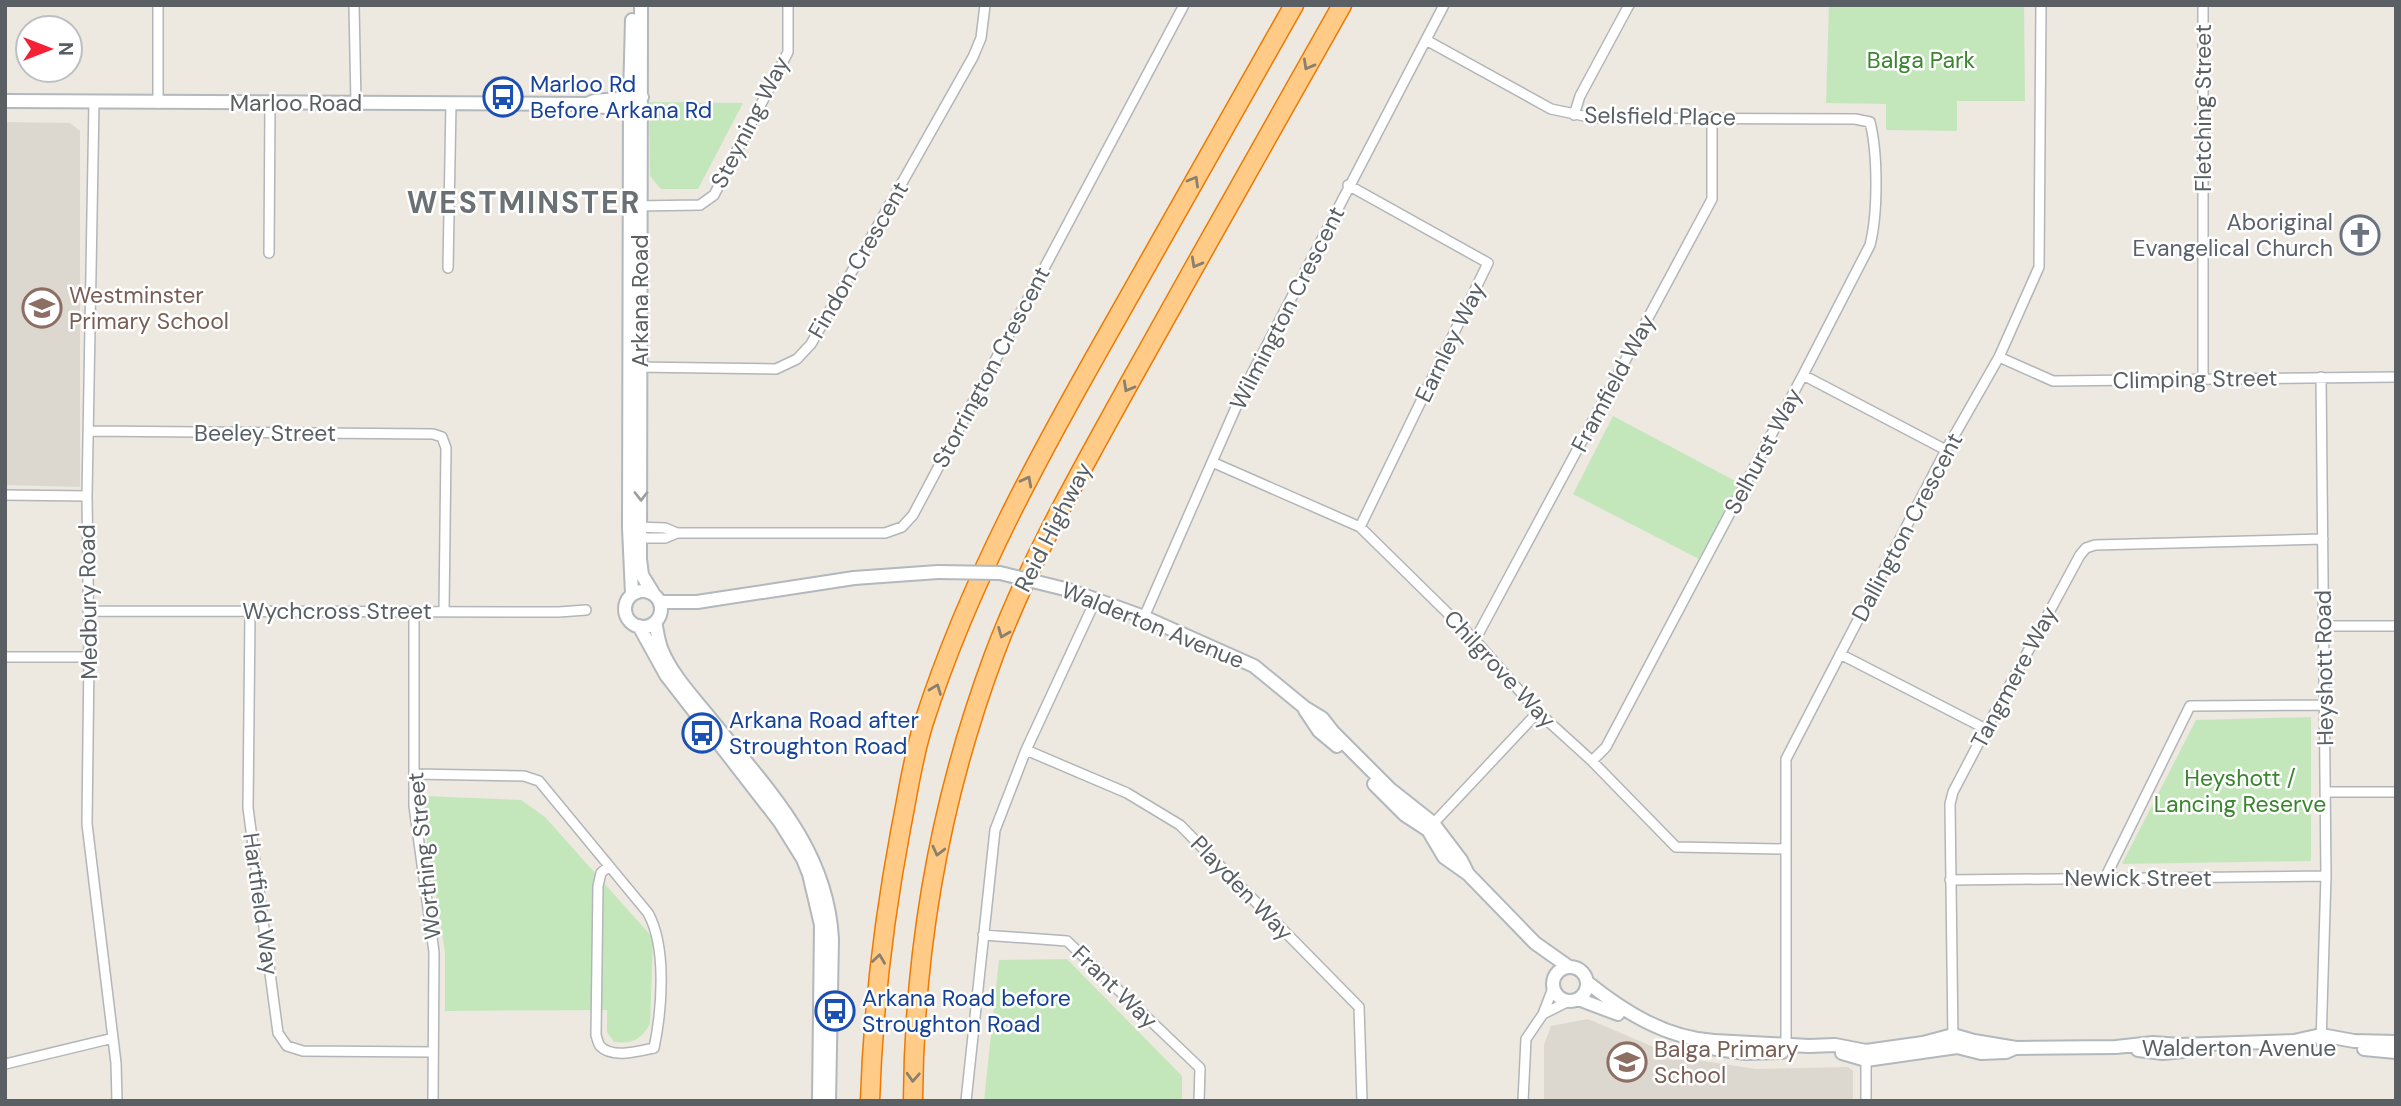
<svg xmlns="http://www.w3.org/2000/svg" width="2401" height="1106" viewBox="0 0 2401 1106" font-family="'DM Sans',sans-serif">
	<rect width="100%" height="100%" fill="#ede8e0"/>
	<path fill="#ddd8cf" d="M5 122 70 123 80 131V487L5 485Z
		M1588 1019 1677 1057 1756 1069 1848 1067 1853 1071V1101H1544V1045L1551 1026Z"/>
	<path fill="#c3e7bb" d="M1829 5H2024L2025 101H1957V131L1886 130V104L1826 103Z
		M649 102 743 103 698 189H661L650 176Z
		M1613 416 1739 483 1699 559 1573 494Z
		M2311 717V861L2122 864 2196 720Z
		M423 796 521 800 545 817 653 938 650 1024C641 1040 632 1044 614 1042L607 1032V1010L445 1011V952L423 817Z
		M1067 959 1182 1076V1101H984L999 960Z"/>
	<g fill="none" stroke-linecap="round" stroke-linejoin="round">
		<g stroke="#b2b6b9" stroke-width="12">
			<path id="street" d="M158 5V103
				M354 5 356 103
				M2203 5V379
				M1426 40 1551 109 1594 118 1855 119 1870 122C1878 154 1878 213 1870 245L1803 375 1606 747 1592 761
				M94 102 87 496 89 657 87 824 116 1063 117 1101
				M1574 115 1580 96 1629 5
				M1348 185 1488 263 1360 527
				M635 206 700 205 714 195 788 52V5
				M269 253 270 104
				M448 268 451 103
				M1999 357 2053 381 2396 377
				M634 367 776 369 797 359 811 344 973 57 981 38 985 5
				M1803 375 1946 450
				M2321 377 2326 876 2321 1043
				M88 431 433 434 442 437 446 448 444 611
				M1212 462 1360 527 1475 640 1538 712 1592 761 1676 847 1785 849
				M5 495 87 496
				M634 527 665 528 677 533
				M635 538H665L677 533H885L902 527 913 515 1184 5
				M88 611 559 612 586 610
				M250 612 248 808 278 1033 287 1046 303 1051 433 1052
				M414 612V806L434 952 433 1101
				M1144 617 1244 389 1444 5
				M2324 626H2396
				M1475 640 1712 199V117
				M1840 654 1986 729
				M5 657H89
				M1026 750 1127 793 1180 825 1359 1007 1362 1101
				M414 774 524 776 539 781 648 913C667 947 662 1010 654 1048 640 1051 612 1059 600 1046 598 1043 597 1038 596 1035L598 886 601 873 609 866
				M2325 792H2396
				M1431 826 1538 712
				M2105 878 2190 706 2324 705
				M1950 880 2326 876
				M983 935 1067 941 1200 1068 1199 1101
				M1543 1014 1569 1001
				M1953 1041 1950 804 1953 792 1986 729 2080 555 2086 548 2095 545 2323 539
				M1786 1048V759L1946 450 1999 357 2039 267 2041 5
				M1866 1057V1101
				M5 1064 113 1038
				M966 1101 995 830 1026 750 1096 599
				M1523 1101 1526 1039 1543 1014 1553 988"/>
		</g>
		<g stroke="#b2b8bc" stroke-width="16">
			<path id="secondary" d="M641 5 640 559 642 575 653 593
				M5 101 587 104 594 101 642 97
				M591 106 639 109
				M1069 590 1144 617 1254 666 1304 707 1322 718 1333 732 1390 789 1433 823 1461 860 1468 874 1535 943 1569 967
				M625 609a18 18 0 1 1 36 0a18 18 0 1 1-36 0Z
				M632 594 629 528 630 97 632 20
				M660 602H697L854 578 938 572
				M655 622C657 630 658 640 661 648 671 674 693 697 710 718 765 787 827 846 832 939L829 1101
				M639 626 666 675 780 822 803 859 809 874 821 925 819 1101
				M1305 710 1319 731 1337 746
				M1374 784 1405 815 1428 830 1444 857 1468 874
				M1553 984a17 17 0 1 1 34 0a17 17 0 1 1-34 0Z
				M1587 982C1624 1012 1666 1038 1714 1041L1809 1046 1835 1045 1866 1051 1923 1043 1953 1035 1974 1041 2016 1048 2116 1047 2153 1043 2180 1045 2294 1041 2321 1035 2354 1041 2396 1042
				M1578 999 1618 1014
				M1703 1047 1745 1053 1782 1052
				M2364 1049 2396 1052
				M2138 1050 2163 1053 2183 1051
				M1842 1053 1866 1060 1957 1047 1981 1053 2006 1052 2013 1049"/>
		</g>
		<g stroke="#ee7900" stroke-width="21">
			<path id="highway" d="M870 1101C873 1008 884 918 901 828 908 793 913 756 924 722 970 579 1043 448 1117 318 1176 214 1235 109 1294 5
				M913 1101C914 949 941 797 994 655 1030 559 1081 471 1130 382 1200 256 1271 131 1342 5"/>
		</g>
		<use href="#street" stroke="#fff" stroke-width="9"/>
		<use href="#secondary" stroke="#fff" stroke-width="12"/>
		<use href="#highway" stroke="#ffcb86" stroke-width="18"/>
		<g stroke="#b2b8bc" stroke-width="16" stroke-linecap="butt">
			<path id="secondary-bridge" d="M938 572 1000 573 1069 590"/>
		</g>
		<use href="#secondary-bridge" stroke="#fff" stroke-width="12"/>
	</g>
	<defs><path id="oneway-chevron" d="M-2-3.5L2.5 0L-2 3.5" fill="none" stroke-width="1.6" stroke-linecap="round" stroke-linejoin="round" transform="scale(1.75)"/></defs>
	<g stroke="#8b7f6e">
		<use href="#oneway-chevron" transform="translate(1308 65) rotate(119)"/>
		<use href="#oneway-chevron" transform="translate(1194 181) rotate(-60)"/>
		<use href="#oneway-chevron" transform="translate(1196 263) rotate(119)"/>
		<use href="#oneway-chevron" transform="translate(1128 387) rotate(119)"/>
		<use href="#oneway-chevron" transform="translate(1027 481) rotate(-62)"/>
		<use href="#oneway-chevron" transform="translate(1003 633) rotate(112)"/>
		<use href="#oneway-chevron" transform="translate(936 689) rotate(-69)"/>
		<use href="#oneway-chevron" transform="translate(938 851) rotate(104)"/>
		<use href="#oneway-chevron" transform="translate(879 959) rotate(-82)"/>
		<use href="#oneway-chevron" transform="translate(913 1077) rotate(93)"/>
	</g>
	<use stroke="#9b9fa1" href="#oneway-chevron" transform="translate(641 496) rotate(90)"/>
	<defs>
		<g id="bus-ring" transform="scale(2.0125)"><circle r="9.5" fill="#fff" stroke="#1a4fb4" stroke-width="1.5"/><path d="M-5-6H5V4H4V6H2V4H-2V6H-4V4H-5ZM-3.5-4V0h7V-4ZM-3.5 1.2v1.5H-2V1.2ZM2 1.2v1.5H3.5V1.2Z" fill="#1a4fb4"/></g>
		<g id="church-ring" transform="scale(2.0125)"><circle r="9.5" fill="#fff" stroke="#6b7280" stroke-width="1.5"/><path d="M-1.2-6h2.4v3.5h3.3v2.4h-3.3V6h-2.4V-.1h-3.3v-2.4h3.3Z" fill="#6b7280"/></g>
		<g id="school-ring" transform="scale(2.0125)"><circle r="9.5" fill="#fff" stroke="#8d6e63" stroke-width="1.5"/><path d="M0-5L7-2L0 1L-7-2ZM-4 1L0 2.5L4 1V4Q0 6-4 4Z" fill="#8d6e63"/></g>
	</defs>
	<g fill-rule="evenodd">
		<use href="#bus-ring" x="503" y="97"/>
		<use href="#church-ring" x="2360" y="235"/>
		<use href="#school-ring" x="42" y="308"/>
		<use href="#bus-ring" x="702" y="733"/>
		<use href="#bus-ring" x="835" y="1011"/>
		<use href="#school-ring" x="1627" y="1062"/>
	</g>
	<g text-anchor="middle" stroke-width="5" stroke-linejoin="round" paint-order="stroke">
		<g font-size="23" fill="#3a852e" stroke="#fff">
			<text x="1921" y="68">Balga Park</text>
			<text x="2240" y="786">Heyshott /<tspan x="2240" dy="26">Lancing Reserve</tspan></text>
		</g>
		<g font-size="23" fill="#164399" stroke="#fff" text-anchor="start">
			<text x="530" y="92">Marloo Rd<tspan x="530" dy="26">Before Arkana Rd</tspan></text>
			<text x="729" y="728">Arkana Road after<tspan x="729" dy="26">Stroughton Road</tspan></text>
			<text x="862" y="1006">Arkana Road before<tspan x="862" dy="26">Stroughton Road</tspan></text>
		</g>
		<g font-size="23" fill="#595f63" stroke="#fff">
			<text x="296" y="111">Marloo Road</text>
			<text transform="translate(2203 108) rotate(-90)" y="8">Fletching Street</text>
			<text transform="translate(1660 116) rotate(1)" y="8">Selsfield Place</text>
			<text transform="translate(750 122) rotate(-63)" y="8">Steyning Way</text>
			<text transform="translate(858 260) rotate(-60)" y="8">Findon Crescent</text>
			<text transform="translate(640 301) rotate(-90)" y="8">Arkana Road</text>
			<text transform="translate(1287 308) rotate(-63)" y="8">Wilmington Crescent</text>
			<text transform="translate(1450 342) rotate(-64)" y="8">Earnley Way</text>
			<text transform="translate(991 367) rotate(-62)" y="8">Storrington Crescent</text>
			<text transform="translate(2195 379) rotate(-1)" y="8">Climping Street</text>
			<text transform="translate(1613 383) rotate(-62)" y="8">Framfield Way</text>
			<text x="265" y="441">Beeley Street</text>
			<text transform="translate(1763 451) rotate(-62)" y="8">Selhurst Way</text>
			<text transform="translate(1053 527) rotate(-63)" y="8">Reid Highway</text>
			<text transform="translate(1907 527) rotate(-62)" y="8">Dallington Crescent</text>
			<text transform="translate(88 602) rotate(-91)" y="8">Medbury Road</text>
			<text x="337" y="619">Wychcross Street</text>
			<text transform="translate(1153 625) rotate(22)" y="8">Walderton Avenue</text>
			<text transform="translate(2324 668) rotate(-91)" y="8">Heyshott Road</text>
			<text transform="translate(1500 669) rotate(47)" y="8">Chilgrove Way</text>
			<text transform="translate(2014 677) rotate(-62)" y="8">Tangmere Way</text>
			<text transform="translate(424 856) rotate(-96)" y="8">Worthing Street</text>
			<text x="2138" y="886">Newick Street</text>
			<text transform="translate(1242 888) rotate(46)" y="8">Playden Way</text>
			<text transform="translate(261 904) rotate(82)" y="8">Hartfield Way</text>
			<text transform="translate(1115 987) rotate(44)" y="8">Frant Way</text>
			<text x="2239" y="1056">Walderton Avenue</text>
		</g>
		<g font-size="23" fill="#5b616d" stroke="#fff" text-anchor="end">
			<text x="2333" y="230">Aboriginal<tspan x="2333" dy="26">Evangelical Church</tspan></text>
		</g>
		<g font-size="23" fill="#785e54" stroke="#fff" text-anchor="start">
			<text x="69" y="303">Westminster<tspan x="69" dy="26">Primary School</tspan></text>
			<text x="1654" y="1057">Balga Primary<tspan x="1654" dy="26">School</tspan></text>
		</g>
		<g font-size="30" font-weight="bold" letter-spacing="2" fill="#6a7175" stroke="#fff">
			<text x="524" y="213">WESTMINSTER</text>
		</g>
	</g>
	<rect width="2401" height="1106" fill="none" stroke="#595f63" stroke-width="14"/>
	<g transform="translate(49 49) rotate(90)"><circle r="33" fill="#ffffff" stroke="#bdbfc1" stroke-width="2"/>
	<path d="M0-5L12 26L0 18L-12 26Z" fill="#f42035"/>
	<text y="-10" font-size="19" font-weight="bold" text-anchor="middle" fill="#595f63">N</text>
	</g>
</svg>
